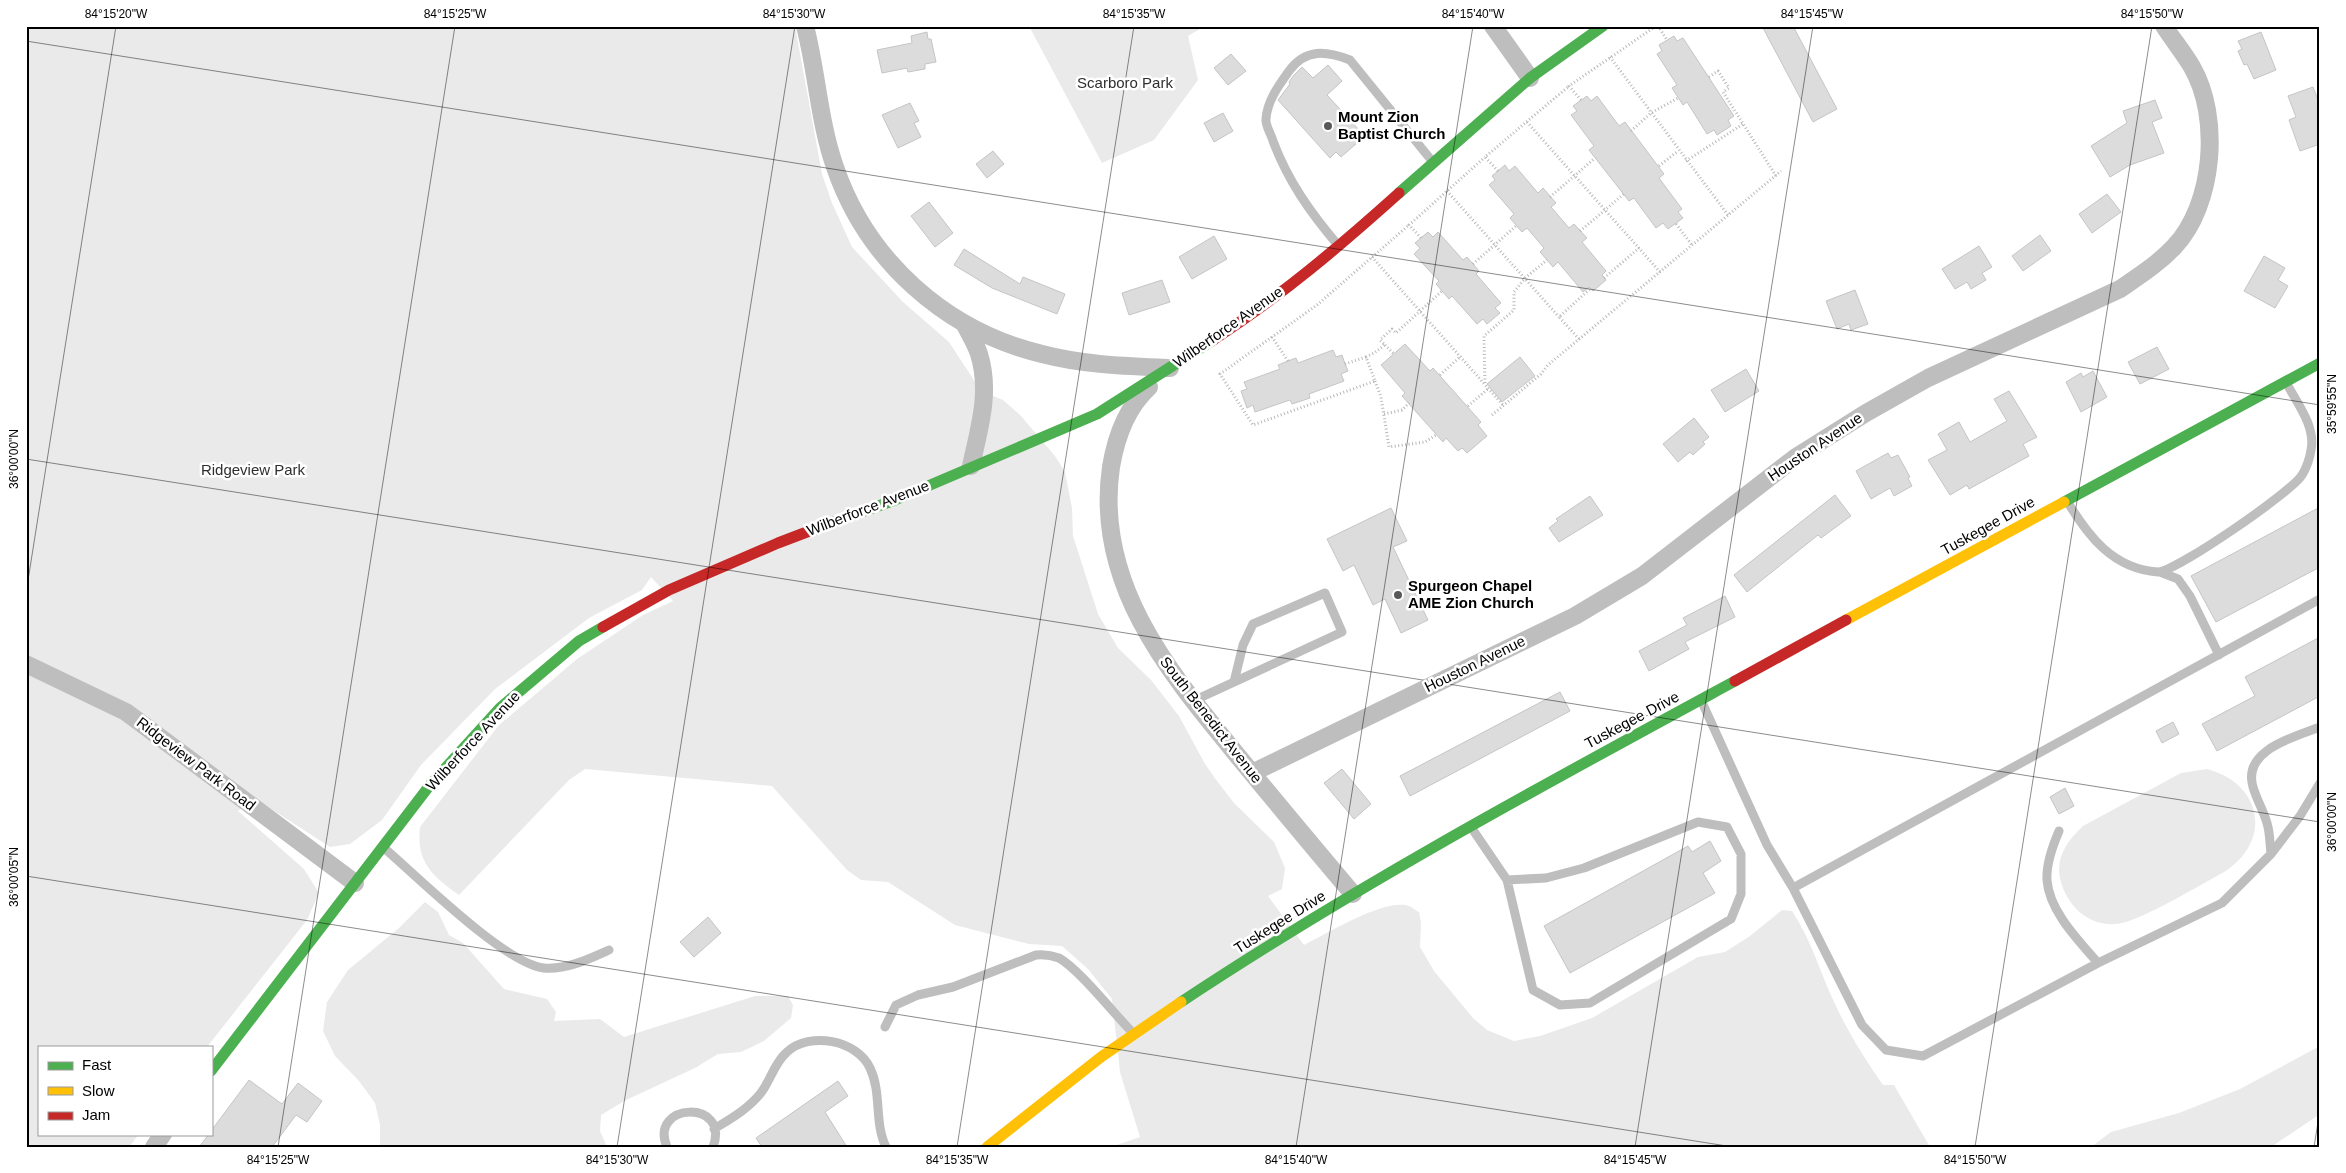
<svg xmlns="http://www.w3.org/2000/svg" width="2346" height="1173" viewBox="0 0 2346 1173" font-family="Helvetica,sans-serif">
	<rect width="100%" height="100%" fill="#fff"/>
	<path fill="#eaeaea" d="M26 26H795L822 174 832 203 852 247 903 302 949 342 981 391 1003 400 1021 416 1055 456 1065 472 1072 508 1073 536 1098 614 1118 648 1151 680 1179 716 1205 764 1217 781 1234 803 1274 842 1285 868 1282 889 1268 896 1304 945C1327 934 1384 898 1409 906 1412 907 1416 911 1419 912L1421 922 1420 947 1434 971 1473 1018 1487 1030 1514 1041 1540 1036 1592 1018 1698 957 1725 952 1750 936 1782 910 1792 911C1811 939 1820 972 1834 1002 1848 1032 1864 1058 1883 1085H1894L1930 1147H1111L1140 1137 1120 1072 1112 999 1088 969 1062 946 1029 944 955 925 888 882 861 880 847 870 772 786 585 769 569 780 459 895C432 876 416 862 420 827L499 725 577 659 643 615 673 601 651 577 642 590 589 618 495 689 421 765 382 820 350 844 330 847 256 799 238 811 304 869 319 893 307 920 207 1047H39V1134H139L129 1147H26Z
		M1029 26H1205L1188 36 1198 80 1154 140 1102 163Z
		M2207 769C2261 783 2273 839 2226 871 2203 883 2138 923 2116 924 2089 926 2068 907 2061 882 2054 859 2067 841 2083 826L2181 773Z
		M425 902 438 912 449 935 463 943 504 989 547 999 556 1012 554 1021 600 1019 624 1037 755 996H788L793 1005 791 1018 764 1041 741 1052 718 1054 695 1068 626 1100 601 1115 600 1131 607 1147H380V1125L375 1103 359 1081 335 1056 323 1031 327 1002 348 970 399 928Z
		M2320 1046V1114L2271 1147H2091L2111 1132 2179 1113 2240 1089Z"/>
	<path fill="#dcdcdc" stroke="#c5c5c5" d="M1762 26H1793L1837 109 1813 122Z
		M927 32 928 39H931L936 62 925 64V69L908 72 907 68 882 73 877 50 912 43 911 36Z
		M2261 32 2276 70 2254 79 2247 64 2244 65 2238 51 2242 49 2238 41Z
		M1674 36 1677 41 1683 38 1734 116 1728 120 1731 126 1717 135 1714 130 1707 134 1687 102 1683 105 1672 88 1677 85 1657 54 1662 51 1659 45Z
		M1231 54 1246 71 1228 85 1214 68Z
		M1328 65 1342 81 1327 95 1360 131 1352 138 1357 143 1341 157 1336 152 1330 158 1278 100 1290 84 1289 82 1294 75 1302 67 1313 78Z
		M2313 87 2320 105V144L2300 151 2289 120 2296 117 2288 96Z
		M1587 96 1591 101 1597 96 1619 126 1625 122 1664 174 1659 178 1682 209 1678 212 1683 218 1668 229 1663 223 1656 228 1634 198 1629 201 1589 150 1594 146 1571 115 1577 111 1573 106Z
		M2155 100 2162 118 2152 122 2164 153 2130 165 2110 177 2091 146 2127 123 2123 111Z
		M910 103 919 121 914 123 921 137 898 148 882 115Z
		M1223 113 1233 131 1214 142 1204 123Z
		M993 151 1004 164 987 178 976 164Z
		M1505 165 1509 171 1515 166 1538 193 1543 188 1556 203 1551 207 1569 228 1574 224 1587 238 1582 242 1606 271 1602 275 1606 280 1593 291 1589 287 1583 292 1558 262 1553 267 1540 252 1544 248 1527 228 1522 232 1510 218 1514 214 1489 185 1495 180 1492 176Z
		M2107 194 2121 212 2092 233 2079 214Z
		M929 202 953 233 935 247 911 216Z
		M1428 232 1433 237 1438 232 1463 260 1467 257 1479 271 1476 274 1501 303 1495 308 1500 313 1487 324 1483 319 1477 324 1452 296 1449 299 1436 284 1439 281 1414 254 1420 248 1415 243Z
		M2040 235 2051 251 2023 271 2012 256Z
		M1214 236 1227 259 1192 279 1179 257Z
		M1979 246 1992 267 1982 273 1986 280 1971 289 1967 282 1955 289 1942 269Z
		M964 249 1020 284 1023 277 1065 294 1057 314 992 288 954 265Z
		M2264 256 2285 268 2278 280 2288 286 2275 308 2244 291Z
		M1162 280 1170 302 1129 315 1122 293Z
		M1855 290 1868 324 1851 330 1849 324 1837 329 1826 301Z
		M1405 344 1430 371 1433 368 1481 422 1478 425 1487 436 1467 453 1462 448 1458 451 1446 438 1443 442 1402 396 1405 393 1381 365Z
		M2157 347 2169 369 2140 384 2128 362Z
		M1333 350 1336 357 1342 355 1345 364 1348 371 1341 374 1344 381 1309 394 1310 398 1292 404 1290 400 1255 412 1253 405 1247 408 1241 391 1247 389 1244 382 1280 369 1278 365 1288 361 1296 358 1298 363Z
		M1520 357 1535 376 1502 402 1487 384Z
		M1746 369 1759 391 1725 412 1711 390Z
		M2093 371 2107 397 2081 412 2066 382 2081 373 2083 377Z
		M2009 391 2037 437 2023 444 2029 456 1969 489 1967 485 1950 495 1928 460 1947 450 1938 434 1959 422 1970 442 2007 421 1994 399Z
		M1694 418 1709 437 1703 442 1705 444 1693 455 1690 452 1678 462 1663 444Z
		M1888 453 1891 458 1898 455 1910 477 1908 478 1912 486 1894 496 1890 488 1871 499 1856 471Z
		M1835 495 1851 516 1821 538 1818 535 1747 592 1734 575Z
		M1590 496 1603 515 1559 542 1549 528 1558 521 1556 519Z
		M2320 507V567L2216 622 2191 576Z
		M1391 508 1407 541 1393 547 1428 620 1401 633 1385 599 1373 605 1354 565 1343 571 1327 539Z
		M1725 596 1735 617 1685 642 1689 649 1649 671 1639 651 1687 625 1683 618Z
		M2320 637V696L2217 751 2202 724 2255 696 2245 677Z
		M1560 692 1570 711 1410 796 1400 776Z
		M2173 722 2179 734 2162 743 2156 731Z
		M1342 769 1371 804 1354 819 1324 783Z
		M2065 788 2074 806 2059 814 2050 797Z
		M1710 841 1721 861 1703 873 1715 893 1570 973 1544 926 1688 846 1692 852Z
		M708 917 721 933 694 957 680 942Z
		M249 1080 282 1104 298 1083 322 1101 307 1122 296 1115 272 1147H199L209 1134H211V1131Z
		M838 1081 848 1096 825 1112 847 1147H762L756 1138Z"/>
	<g fill="none" stroke-linecap="round" stroke-linejoin="round">
		<path stroke="#b8b8b8" stroke-width="3" stroke-dasharray="1 2.5" stroke-linecap="butt" d="M1658 26 1667 40
			M1610 57 1728 215
			M1709 77 1718 71 1729 88 1723 92 1776 176
			M1581 100 1569 86 1656 26
			M1527 122 1660 272
			M1631 131 1651 113 1678 98
			M1686 161 1743 124
			M1659 166 1678 151
			M1498 171 1485 157 1569 86
			M1447 191 1559 317
			M1550 197 1595 158
			M1676 224 1692 245
			M1580 231 1624 194
			M1421 238 1409 225 1485 157
			M1372 257 1503 405
			M1473 264 1516 226
			M1604 278 1639 248
			M1272 337 1220 374 1253 425 1375 381 1366 357 1345 364
			M1579 339 1559 317 1591 288
			M1385 345 1394 354
			M1366 357 1374 353 1385 345 1380 340 1392 329 1396 333 1442 291
			M1288 361 1272 337 1317 305 1409 225
			M1440 375 1461 356
			M1375 381 1381 397 1389 447 1425 442 1436 435
			M1485 383 1484 336 1514 310V292L1525 278 1547 260
			M1468 406 1489 388
			M1384 414 1402 410 1409 403
			M1492 415 1541 374 1548 365 1781 171"/>
		<path stroke="#bebebe" stroke-width="9" d="M1337 244C1310 212 1288 181 1273 141 1271 134 1265 125 1266 119 1267 101 1279 85 1289 71 1306 48 1326 51 1350 60L1432 161
			M2067 501C2088 536 2113 569 2158 572 2175 572 2292 492 2302 475 2306 469 2310 458 2311 450 2316 427 2297 403 2287 384
			M2160 572 2178 579 2190 596 2219 655
			M2320 599 1793 888 1862 1025 1886 1050 1923 1056 2098 963 2222 903 2271 854 2300 816 2320 783
			M1701 700 1767 845 1793 888
			M1193 701 1342 632 1325 593 1253 624 1243 645 1234 682
			M1471 827 1507 880 1546 878 1584 868 1698 822 1727 827 1741 854V894L1731 919 1590 1003 1560 1005 1533 990 1507 880
			M2059 831C2053 845 2046 864 2047 880 2049 911 2079 941 2098 963
			M384 848C417 876 505 964 544 968 566 970 589 959 609 950
			M2271 854C2270 845 2270 836 2268 827 2265 813 2257 801 2253 787 2242 750 2294 737 2320 727
			M885 1027 896 1005 918 995 953 987 1036 955C1045 954 1051 955 1059 958 1079 969 1115 1015 1133 1033
			M714 1129C730 1119 748 1109 760 1094 770 1082 774 1063 787 1052 810 1031 857 1040 870 1068 882 1093 874 1123 886 1147
			M667 1147C648 1102 731 1099 713 1147"/>
		<path stroke="#bebebe" stroke-width="18" d="M805 26C817 72 819 122 835 167 867 261 946 331 1042 354 1084 365 1127 366 1170 368
			M1493 26 1530 78
			M964 323C969 333 976 344 979 354 991 392 979 429 971 466
			M1149 387C1126 408 1116 437 1111 467 1094 583 1168 671 1237 755 1275 801 1314 848 1353 894
			M26 664 126 712 355 883
			M1252 773 1575 616 1642 576 1796 457 1866 413 1928 378 2120 289C2139 276 2158 264 2174 247 2214 205 2221 117 2192 67 2184 53 2173 40 2164 26
			M154 1147 163 1134"/>
		<path stroke="#4caf50" stroke-width="11" d="M1399 193 1530 78 1603 26
			M2064 502 2320 363
			M820 527 895 500 1097 414 1213 340
			M1181 1002C1359 884 1547 783 1735 681
			M211 1071 430 785 500 708 579 641 603 627"/>
		<path stroke="#ffc107" stroke-width="11" d="M1846 620 2064 502
			M987 1147 1101 1057 1181 1002"/>
		<path stroke="#c62828" stroke-width="11" d="M1213 340C1280 297 1340 246 1399 193
			M603 627 669 590 778 543 820 527
			M1735 681 1846 620"/>
	</g>
	<path fill="none" stroke="#000" stroke-width="1" stroke-opacity="0.45" d="M26 41 2320 405M26 459 2320 822M26 593 116 26M26 876 1733 1147M278 1147 455 26M617 1147 795 26M957 1147 1134 26M1296 1147 1473 26M1635 1147 1813 26M1975 1147 2152 26M2314 1147 2320 1110"/>
	<g fill="#595959" stroke="#fff" stroke-width="2">
		<circle cx="1328" cy="126" r="5"/>
		<circle cx="1398" cy="595" r="5"/>
	</g>
	<g text-anchor="middle" stroke-width="5" stroke-linejoin="round" paint-order="stroke">
		<g font-size="15" fill="#2f2f2f" stroke="#fff">
			<text x="1125" y="88">Scarboro Park</text>
			<text x="253" y="475">Ridgeview Park</text>
		</g>
		<g font-size="15" font-weight="bold" fill="#000" stroke="#fff" text-anchor="start">
			<text x="1338" y="122">Mount Zion<tspan x="1338" dy="17">Baptist Church</tspan></text>
			<text x="1408" y="591">Spurgeon Chapel<tspan x="1408" dy="17">AME Zion Church</tspan></text>
		</g>
		<g font-size="15" fill="#000" stroke="#fff">
			<text transform="translate(1228 327) rotate(-35)" y="5">Wilberforce Avenue</text>
			<text transform="translate(1815 447) rotate(-34)" y="5">Houston Avenue</text>
			<text transform="translate(868 508) rotate(-21)" y="5">Wilberforce Avenue</text>
			<text transform="translate(1988 526) rotate(-29)" y="5">Tuskegee Drive</text>
			<text transform="translate(1475 664) rotate(-26)" y="5">Houston Avenue</text>
			<text transform="translate(1211 720) rotate(52)" y="5">South Benedict Avenue</text>
			<text transform="translate(1632 720) rotate(-28)" y="5">Tuskegee Drive</text>
			<text transform="translate(473 741) rotate(-47)" y="5">Wilberforce Avenue</text>
			<text transform="translate(196 764) rotate(37)" y="5">Ridgeview Park Road</text>
			<text transform="translate(1280 922) rotate(-32)" y="5">Tuskegee Drive</text>
		</g>
	</g>
	<rect width="2346" height="1173" fill="none" stroke="#ffffff" stroke-width="55"/>
	<rect x="38" y="1046" width="175" height="90" fill="#ffffff" stroke="#999999"/>
	<rect x="48" y="1062" width="25" height="8" fill="#4caf50" stroke="#999999"/>
	<text x="82" y="1070" font-size="15" fill="#000000">Fast</text>
	<rect x="48" y="1087" width="25" height="8" fill="#ffc107" stroke="#999999"/>
	<text x="82" y="1096" font-size="15" fill="#000000">Slow</text>
	<rect x="48" y="1112" width="25" height="8" fill="#c62828" stroke="#999999"/>
	<text x="82" y="1120" font-size="15" fill="#000000">Jam</text>
	<rect x="28" y="28" width="2290" height="1118" fill="none" stroke="#000" stroke-width="2"/>
	<g font-size="12" text-anchor="middle" fill="#000">
		<text x="116" y="18">84°15'20"W</text>
		<text x="455" y="18">84°15'25"W</text>
		<text x="794" y="18">84°15'30"W</text>
		<text x="1134" y="18">84°15'35"W</text>
		<text x="1473" y="18">84°15'40"W</text>
		<text x="1812" y="18">84°15'45"W</text>
		<text x="2152" y="18">84°15'50"W</text>
		<text transform="translate(2332 404) rotate(-90)" y="4">35°59'55"N</text>
		<text transform="translate(14 459) rotate(-90)" y="4">36°00'00"N</text>
		<text transform="translate(2332 822) rotate(-90)" y="4">36°00'00"N</text>
		<text transform="translate(14 877) rotate(-90)" y="4">36°00'05"N</text>
		<text x="278" y="1164">84°15'25"W</text>
		<text x="617" y="1164">84°15'30"W</text>
		<text x="957" y="1164">84°15'35"W</text>
		<text x="1296" y="1164">84°15'40"W</text>
		<text x="1635" y="1164">84°15'45"W</text>
		<text x="1975" y="1164">84°15'50"W</text>
	</g>
</svg>
